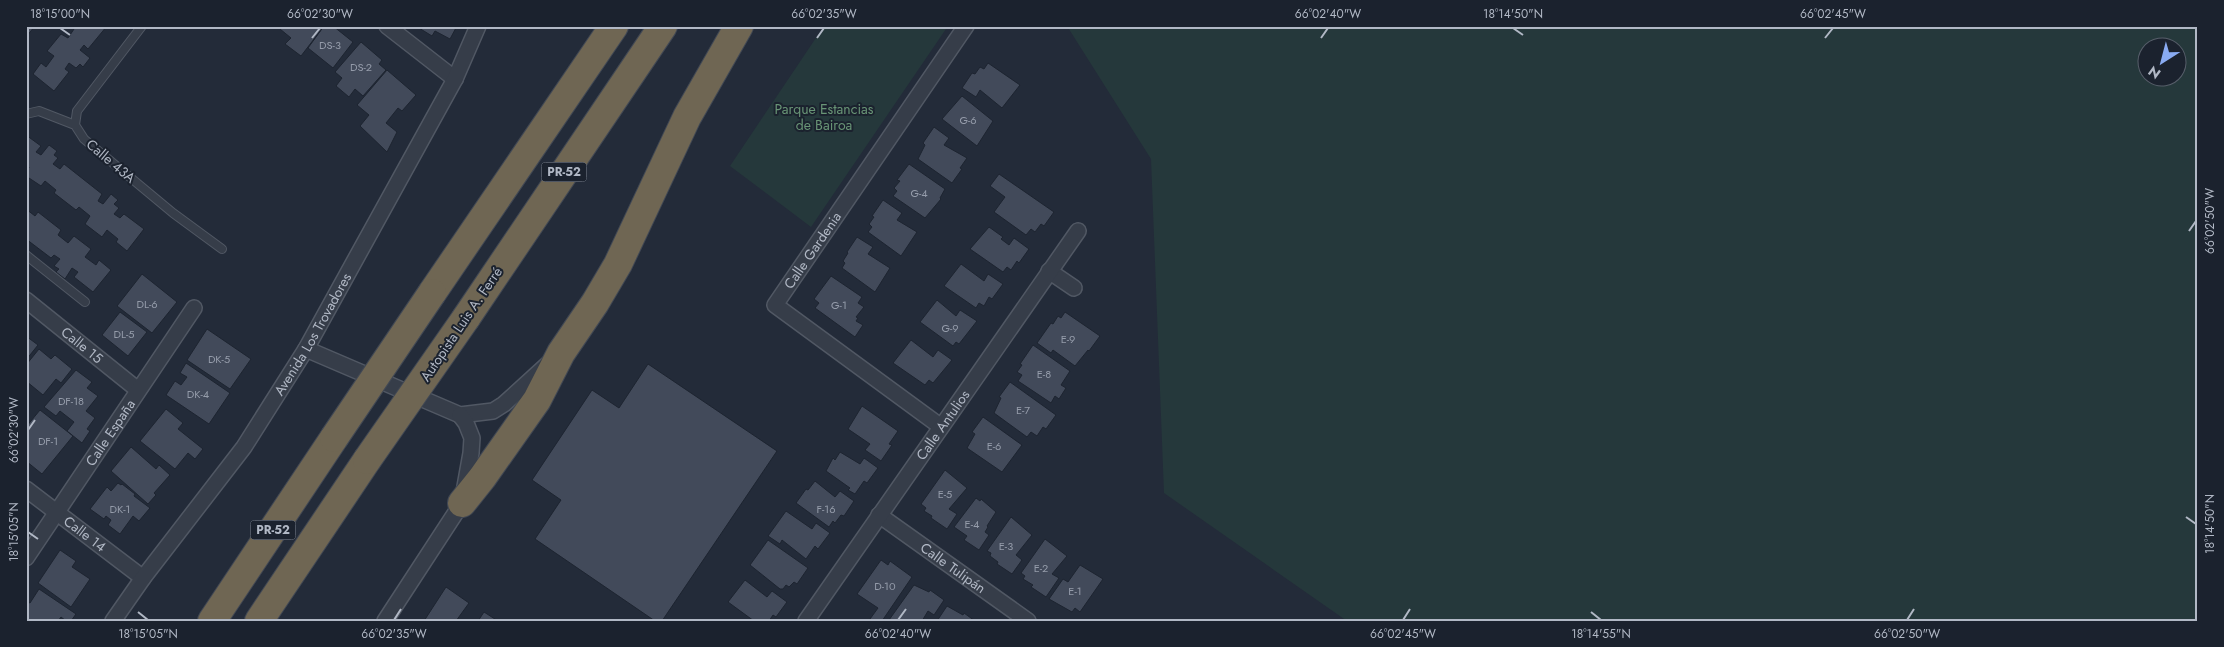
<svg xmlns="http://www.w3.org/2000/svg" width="2224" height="647" viewBox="0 0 2224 647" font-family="Jost,sans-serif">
	<rect width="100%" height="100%" fill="#232b39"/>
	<path fill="#25383b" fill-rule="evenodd" d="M824 26H948L811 227 730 166Z
		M1067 26H2198V621H1347L1164 493 1151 159ZM2146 48H2176V78H2146Z"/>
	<path fill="#424a5a" stroke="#1d2430" d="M26 26H35L26 37Z
		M76 26H107L88 49 84 45 80 50 90 58 83 67 80 64 76 68 69 63 65 69 69 72 54 91 33 74 41 63 46 67 54 56 47 51 61 34 68 38Z
		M283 26H324L301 56 285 44 291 38 280 29Z
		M324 26H333L353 42 333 68 308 48Z
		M420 26H457L450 39 435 31 432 36 419 28Z
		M361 42 382 60 379 64 386 70 363 96 355 89 349 97 336 86 342 78 335 72Z
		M988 63 1020 85 1002 108 980 90 976 97 962 88 972 73 975 74 980 67 984 69Z
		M387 70 416 95 402 111 398 108 386 123 397 132 387 152 360 126 369 115 357 105Z
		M962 96 993 121 977 146 942 119Z
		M934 127 949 138 944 145 967 158 960 168 962 169 952 183 918 159 925 145 923 143Z
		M26 135 41 146 36 152 41 155 49 145 57 151 54 155 58 158 53 164 60 169 64 164 102 194 98 201 103 204 111 194 118 200 114 204 119 208 114 214 120 218 124 214 144 229 127 251 116 242 118 239 107 230 102 237 85 224 90 216 79 207 76 210 54 193 56 190 45 181 41 186 26 176 29 167 26 165Z
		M909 164 945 189 940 198 941 199 925 218 893 196 897 191 894 188 900 181 897 180Z
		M999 174 1054 212 1044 226 1041 224 1035 232 1031 229 1026 235 994 212 1005 197 990 186Z
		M883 200 902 213 897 220 917 232 901 256 868 232 872 227 869 224 874 217 872 216Z
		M26 209 35 216 38 212 61 230 58 235 68 243 74 236 91 249 85 257 96 265 99 260 111 270 93 292 74 277 78 272 72 268 65 279 56 272 59 269 54 266 60 259 54 255 51 258 26 239Z
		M989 227 1003 237 1001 239 1009 245 1014 238 1029 249 1019 263 1017 261 1011 270 1007 267 1003 272 970 249Z
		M857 237 873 247 868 254 890 268 875 292 842 268 845 263 843 261 848 253 847 252Z
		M961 264 984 281 988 274 1003 284 992 299 989 297 984 306 979 303 976 308 944 286Z
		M142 274 177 302 152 333 117 306Z
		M831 276 862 297 858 303 864 307 856 317 858 318 856 321 863 325 855 337 815 308 819 303 814 299Z
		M937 300 956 316 960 310 977 321 959 344 956 342 953 346 920 322Z
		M120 312 147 332 128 356 102 335Z
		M1065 312 1100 336 1089 351 1088 350 1075 366 1053 350 1051 353 1037 343 1051 323 1053 324 1058 316 1061 318Z
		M207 329 251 359 230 389 187 360Z
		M26 336 38 345 26 360Z
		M911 340 933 357 938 350 952 360 933 383 929 380 925 385 893 363Z
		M1033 345 1070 371 1061 385 1066 388 1059 399 1055 396 1051 403 1018 381 1022 375 1017 372 1022 365 1020 364Z
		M39 349 51 359 55 355 72 369 61 383 56 379 43 395 26 381V365Z
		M186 363 230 393 209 424 166 395 175 381 181 385 187 377 180 373Z
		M648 364 777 451 662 621H655L535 539 561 500 532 480 592 390 619 408Z
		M76 370 92 382 87 388 98 396 86 411 95 418 87 429 90 431 82 443 67 431 74 422 60 411 56 416 44 407Z
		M1010 382 1056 415 1046 429 1043 427 1037 436 1031 432 1027 437 994 413 1001 398 999 397Z
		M862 406 898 431 889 444 892 445 881 461 865 450 870 444 848 429Z
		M166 409 183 423 178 429 203 449 195 459 188 453 175 469 140 441Z
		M40 410 73 436 42 474 26 461V427Z
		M983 417 1022 445 1002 472 967 448 975 434 972 432Z
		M131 447 156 469 159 465 170 475 154 493 156 495 148 504 111 471Z
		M840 452 860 464 864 458 878 468 867 483 864 481 855 494 848 490 850 488 826 471 833 458 835 460Z
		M945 470 967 488 949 509 957 514 947 529 931 518 932 516 924 511 926 508 921 504Z
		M815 481 835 497 840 491 854 501 844 516 841 515 835 523 833 521 829 527 796 503 806 489 808 490Z
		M118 483 121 485 122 484 135 494 134 496 150 508 139 521 133 516 120 534 108 525 111 520 106 516 104 519 90 509 107 487 111 491Z
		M976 498 980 501 981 499 996 512 987 526 988 527 985 532 989 535 979 550 964 540 967 536 954 527Z
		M786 511 812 529 816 523 830 533 818 549 815 546 806 559 782 540 780 544 768 536Z
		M1011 517 1032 535 1016 555 1022 560 1012 574 997 564 998 562 990 556 991 553 987 551Z
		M1045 539 1067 556 1052 574 1059 578 1046 597 1031 587 1033 585 1023 579 1025 576 1021 573Z
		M768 540 808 568 797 584 794 582 789 587 786 585 783 589H780L750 565Z
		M60 550 76 561 72 567 90 579 71 607 38 583Z
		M881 560 888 565 890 561 912 577 882 621H872L870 619 878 608 857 594Z
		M1080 565 1103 579 1080 612 1075 608 1072 612 1049 599 1063 579 1068 582Z
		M745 580 767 597 772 591 787 602 776 617 773 615 769 621H754L728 602Z
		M914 585 929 592 930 590 944 600 934 615 928 611 922 621H891L889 620Z
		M446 587 469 603 456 621H424Z
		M39 589 76 614 71 621H66L61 617 58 621H26V601L30 603Z
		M947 606 963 615 964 613 975 621H937Z
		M484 612 498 621H478Z"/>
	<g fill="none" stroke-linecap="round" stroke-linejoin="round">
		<g stroke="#515864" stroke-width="10">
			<path id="service" d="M142 26 77 111 75 125 84 139 173 213 222 249
				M26 114 39 111 75 125
				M26 255 85 302"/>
		</g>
		<g stroke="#515864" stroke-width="18">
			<g id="minor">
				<path d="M387 26 455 79"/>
				<path d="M1049 271 1074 288"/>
				<path id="s1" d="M26 300 138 390"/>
				<path d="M306 349 460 415 493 411 504 404 548 364"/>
				<path id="s2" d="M940 426 775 305 966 26"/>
				<path id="s3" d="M26 489 143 578"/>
				<path id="s4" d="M879 515 1028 621"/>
				<path id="s5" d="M26 558 194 308"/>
				<path id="s6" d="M113 621 143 578 244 447 306 349 455 79 478 26"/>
				<path d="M385 621 462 503 471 453 472 438 466 423 460 415"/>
				<path id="s7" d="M806 621 1078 231"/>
			</g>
		</g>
		<g stroke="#414854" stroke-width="30">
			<path id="motorway" d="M432 293 614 26
				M466 318 663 26
				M462 503 482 478 537 400 561 353 595 303 618 264 687 117 739 26
				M212 621 334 438
				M259 621 367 460"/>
		</g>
		<use href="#service" stroke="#363d49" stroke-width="8"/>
		<use href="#minor" stroke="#363d49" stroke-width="15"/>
		<use href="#motorway" stroke="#6f6653" stroke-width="28"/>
		<g stroke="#414854" stroke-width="30" stroke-linecap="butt">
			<path id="motorway-bridge" d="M334 438 432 293
				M367 460 466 318"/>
		</g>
		<use href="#motorway-bridge" stroke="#6f6653" stroke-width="28"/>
	</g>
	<path fill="none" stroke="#b1b8c5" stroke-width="2" d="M60 28 70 35M1513 28 1523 35M312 38 320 28M817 38 824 28M1321 38 1328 28M1825 38 1833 28M2189 231 2196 221M28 430 35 420M2186 517 2196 524M28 532 38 539M138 612 148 620M1591 612 1601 620M394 620 401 609M898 620 906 609M1403 620 1410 609M1907 620 1914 609"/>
	<g text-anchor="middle" stroke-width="4" stroke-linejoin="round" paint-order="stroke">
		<g font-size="11" fill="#959caa">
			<text x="330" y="49">DS-3</text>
			<text x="361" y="71">DS-2</text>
			<text x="968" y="124">G-6</text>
			<text x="919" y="197">G-4</text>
			<text x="147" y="308">DL-6</text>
			<text x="839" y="309">G-1</text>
			<text x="950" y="332">G-9</text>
			<text x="124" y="338">DL-5</text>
			<text x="1068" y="343">E-9</text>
			<text x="219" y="363">DK-5</text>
			<text x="1044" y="378">E-8</text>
			<text x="198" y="398">DK-4</text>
			<text x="71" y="405">DF-18</text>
			<text x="1023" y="414">E-7</text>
			<text x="48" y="445">DF-1</text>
			<text x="994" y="450">E-6</text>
			<text x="945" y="498">E-5</text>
			<text x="120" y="513">DK-1</text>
			<text x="826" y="513">F-16</text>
			<text x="972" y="528">E-4</text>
			<text x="1006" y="550">E-3</text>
			<text x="1041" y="572">E-2</text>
			<text x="885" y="590">D-10</text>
			<text x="1075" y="595">E-1</text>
		</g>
		<g fill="#1b222e" stroke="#848b98" stroke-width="1">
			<rect x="541.5" y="162.5" width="45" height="19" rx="4"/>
			<rect x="250.5" y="520.5" width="45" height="19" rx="4"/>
		</g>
		<g font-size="12" font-weight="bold" fill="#b1b8c5">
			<text x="564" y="176">PR-52</text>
			<text x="273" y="534">PR-52</text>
		</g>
		<g font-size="14" fill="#699576" stroke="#1b222e">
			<text x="824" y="114">Parque Estancias<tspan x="824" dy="16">de Bairoa</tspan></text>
		</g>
		<g font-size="14" fill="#b1b8c5" stroke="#1b222e">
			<text transform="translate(111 161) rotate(40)" y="5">Calle 43A</text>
			<text dy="5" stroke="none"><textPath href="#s2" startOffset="271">Calle Gardenia</textPath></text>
			<text transform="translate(461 324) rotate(-56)" y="5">Autopista Luis A. Ferré</text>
			<text dy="5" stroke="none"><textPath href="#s6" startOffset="350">Avenida Los Trovadores</textPath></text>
			<text dy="5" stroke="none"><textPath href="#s1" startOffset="72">Calle 15</textPath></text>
			<text dy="5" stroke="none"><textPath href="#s7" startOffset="239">Calle Antulios</textPath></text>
			<text dy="5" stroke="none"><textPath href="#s5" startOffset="151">Calle España</textPath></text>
			<text dy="5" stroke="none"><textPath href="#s3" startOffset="74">Calle 14</textPath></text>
			<text dy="5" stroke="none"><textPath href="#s4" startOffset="91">Calle Tulipán</textPath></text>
		</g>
	</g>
	<rect width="2224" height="647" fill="none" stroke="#1b222e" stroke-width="55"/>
	<g transform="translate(2162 62) rotate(216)"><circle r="24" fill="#1b222e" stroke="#575e6a"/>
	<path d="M0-4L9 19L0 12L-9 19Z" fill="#89abf2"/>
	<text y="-8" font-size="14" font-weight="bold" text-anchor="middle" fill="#b1b8c5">N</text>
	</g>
	<rect x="28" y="28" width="2168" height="592" fill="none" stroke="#b1b8c5" stroke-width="2"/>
	<g font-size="12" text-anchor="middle" fill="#b1b8c5">
		<text x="60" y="18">18°15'00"N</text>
		<text x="320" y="18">66°02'30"W</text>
		<text x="824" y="18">66°02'35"W</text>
		<text x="1328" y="18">66°02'40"W</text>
		<text x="1513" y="18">18°14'50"N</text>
		<text x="1833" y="18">66°02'45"W</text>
		<text transform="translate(2210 221) rotate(-90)" y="4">66°02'50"W</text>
		<text transform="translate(14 430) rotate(-90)" y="4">66°02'30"W</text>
		<text transform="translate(2210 524) rotate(-90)" y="4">18°14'50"N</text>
		<text transform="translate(14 532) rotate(-90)" y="4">18°15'05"N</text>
		<text x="148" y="638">18°15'05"N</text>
		<text x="394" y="638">66°02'35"W</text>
		<text x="898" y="638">66°02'40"W</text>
		<text x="1403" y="638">66°02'45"W</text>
		<text x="1601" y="638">18°14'55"N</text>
		<text x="1907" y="638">66°02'50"W</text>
	</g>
</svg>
